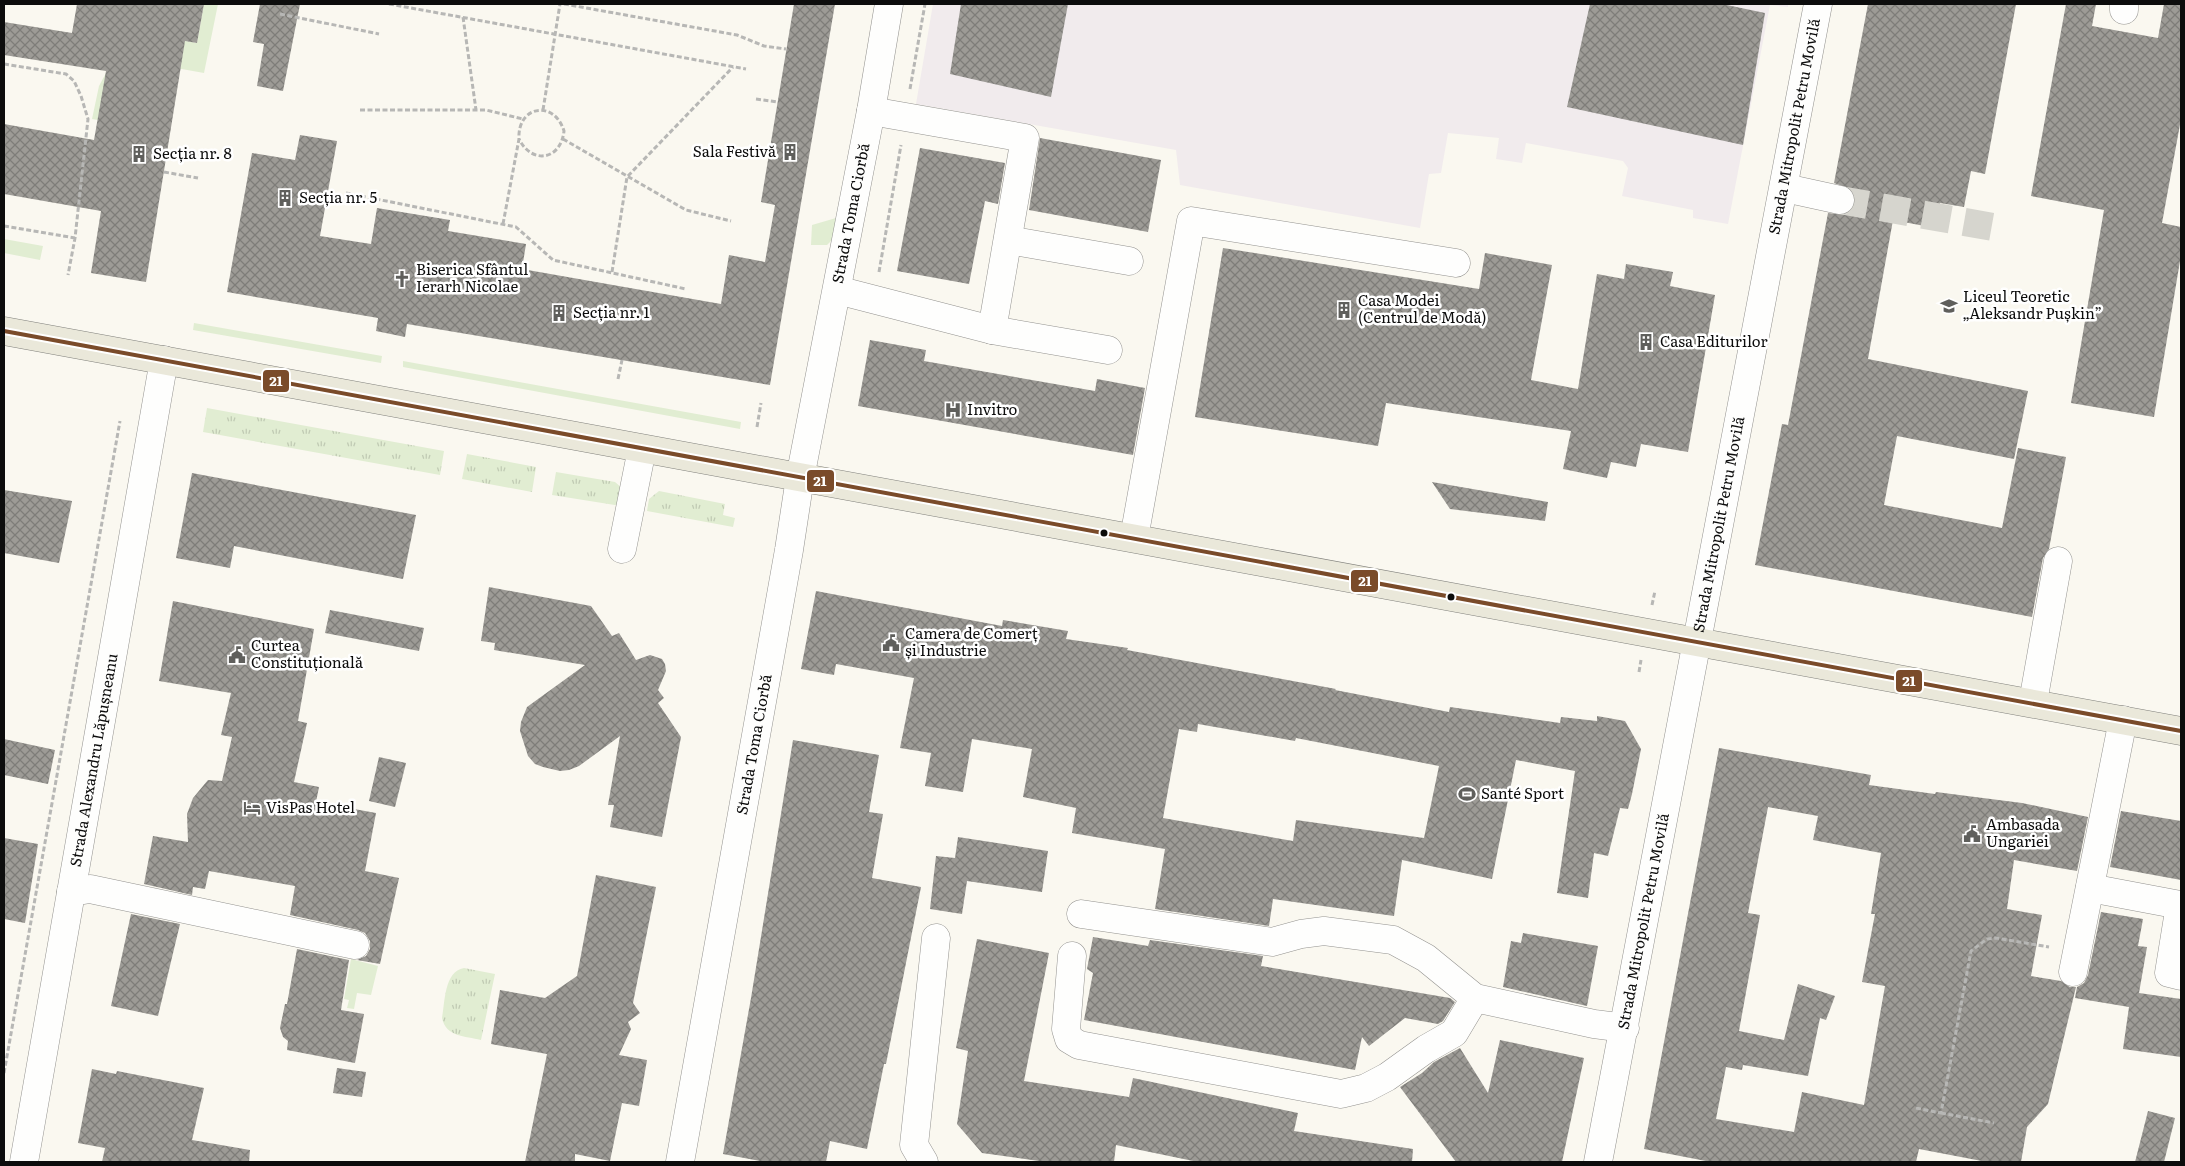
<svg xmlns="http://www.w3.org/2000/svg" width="2185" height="1166" viewBox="0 0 2185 1166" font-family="Literata,serif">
	<defs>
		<pattern id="grass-tufts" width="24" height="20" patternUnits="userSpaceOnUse" patternTransform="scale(1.25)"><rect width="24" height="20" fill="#e1edd2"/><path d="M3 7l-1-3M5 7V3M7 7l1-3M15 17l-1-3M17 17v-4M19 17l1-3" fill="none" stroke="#c0cab3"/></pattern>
		<pattern id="building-cross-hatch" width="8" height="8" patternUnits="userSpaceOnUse" patternTransform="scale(1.25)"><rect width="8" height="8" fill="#9d9b96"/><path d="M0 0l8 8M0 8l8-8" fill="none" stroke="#7e7d79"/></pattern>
	</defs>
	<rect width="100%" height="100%" fill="#faf8f0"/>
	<path fill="#f1ebed" d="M933 4H1788V7L1770 5 1728 224 1693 218V210L1622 196 1628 168 1623 161 1526 143 1522 163 1496 159 1499 138 1448 133 1441 173 1429 174 1420 228 1180 185 1176 150 916 104Z"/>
	<path fill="url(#grass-tufts)" d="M207 408 444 451 440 475 203 432Z
		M467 454 536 467 532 492 462 479Z
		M556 472 615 482 622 488 621 506 552 495Z
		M659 491 725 504 723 515 735 518 733 527 647 511 649 499Z
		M464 968 495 974 481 1040C465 1036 446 1037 442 1018 445 1003 444 971 464 968Z"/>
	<path fill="#e1edd2" d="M204 4H218L204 73 137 61 98 120 92 119 99 86 107 71 185 41 197 43Z
		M836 218 832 240 827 245H811L812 225Z
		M4 239 43 246 40 260 4 253Z
		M194 323 382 356 381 363 193 330Z
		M403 361 741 422 740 429 403 367Z
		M351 959 378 966 371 995 357 993 354 1009 347 1008 349 1000 344 999Z"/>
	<path fill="url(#building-cross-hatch)" fill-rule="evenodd" d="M77 4H204L197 43 185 41 146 282 91 273 101 211 4 194V124L94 140 106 71 4 55V22L72 33Z
		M260 4H300L283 91 257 86 264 44 253 42Z
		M794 4H835L770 385 407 324 405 337 376 331 378 318 227 292 252 153 295 160 300 135 337 141 320 236 371 244 377 208 450 220 448 231 526 244 522 269 721 304 729 255 765 262 775 205 761 202Z
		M961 4H1068L1051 97 950 74Z
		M1590 4H1722L1765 13 1743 145 1567 107Z
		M1868 4H2016L1985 174 1971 171 1964 207 1940 203 1935 228 1893 220 1868 359 2028 391 2014 459 1897 436 1884 505 2002 528 2018 448 2066 457 2049 549 2043 558 2032 617 1755 565 1782 424 1788 425 1828 213 1845 215 1852 210 1855 203V196L1851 189 1834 183Z
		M2066 4H2096L2092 26 2158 38 2164 4H2181V119L2162 223 2181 227V255L2154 417 2071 403 2104 210 2031 196Z
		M1040 138 1161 160 1148 232 1029 210Z
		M920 148 1005 163 998 204 985 201 969 284 897 271Z
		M1223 248 1479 289 1485 253 1552 265 1531 380 1578 389 1597 274 1624 279 1626 264 1673 272 1670 286 1715 295 1688 452 1641 444 1636 467 1611 462 1607 478 1563 469 1571 431 1386 403 1378 446 1195 417Z
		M870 340 926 350 924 361 1095 391 1097 379 1145 388 1133 455 858 406Z
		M192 473 416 515 403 579 234 546 230 568 176 558Z
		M1432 482 1548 502 1545 521 1450 509Z
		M4 490 72 501 59 563 4 553Z
		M489 587 591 606 612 636 619 633 636 660 650 655 662 659 665 664 666 671 658 690 664 698 658 703 681 737 662 837 610 827 614 805H608L620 736 579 766 569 770 560 771 543 767 535 764 528 756 520 731 521 722 527 707 585 665 494 650 495 643 481 641Z
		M816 591 1002 626 1003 620 1068 631 1066 639 1128 648 1127 650 1336 689 1335 690 1449 712 1450 707 1560 723 1561 717 1597 721V716L1625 721 1641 749 1632 794 1628 809 1620 808 1608 856 1594 853 1588 898 1557 893 1575 771 1516 760 1492 879 1402 860 1394 916 1273 899 1269 926 1155 909 1165 849 1072 833 1076 808 1023 797 1032 749 972 739 963 792 925 786 931 753 900 748 914 678 836 664 834 675 801 669ZM1198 724 1295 741 1296 738 1439 766 1424 838 1296 820 1293 841 1163 818 1179 729 1197 732Z
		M173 601 314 629 298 721 307 723 294 782 319 787 316 802 376 813 365 871 399 878 380 964 357 960 366 956 370 949V941L365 933 358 930 290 915 295 886 209 871 205 889 193 887 192 895 144 884 153 836 188 842 187 814 193 798 208 780 222 781 232 737 221 735 231 693 159 681Z
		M330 610 424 628 419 651 325 633Z
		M4 739 55 750 48 784 4 775Z
		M793 740 879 755 869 812 883 814 872 878 921 887 886 1064H884L867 1149 830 1141 826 1162H765L723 1154 751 998Z
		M1719 748 1871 775 1869 785 1935 794 1936 792 2022 803 2088 817 2077 871 2014 860 2007 909 2042 915 2031 976 2061 981 2070 987H2076L2048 1104 2027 1127 2021 1162H1987L1919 1149 1916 1162H1711L1644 1149ZM1768 807 1818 816 1813 840 1881 853 1871 914H1875L1862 982 1885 986 1864 1105 1802 1092 1794 1132 1716 1119 1726 1067 1742 1070 1743 1065 1808 1076 1820 1018 1826 1020 1835 996 1798 984 1784 1040 1739 1031 1760 915 1748 913Z
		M379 757 406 763 395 807 369 801Z
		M2121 811 2181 821V880L2110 867Z
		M958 837 1048 851 1042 892 967 881 962 914 930 909 936 856 955 858Z
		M4 838 38 844 25 923 4 919Z
		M596 875 656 887 633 1003 640 1013 628 1022 631 1029 619 1055 647 1060 639 1106 622 1103 610 1161 575 1154V1162H525L547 1054 491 1044 500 990 545 998 577 976Z
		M2101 912 2143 919 2138 946 2147 947 2139 993 2181 999V1057L2123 1049 2129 1007 2075 998 2077 987 2084 983 2088 975Z
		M131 914 180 924 158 1016 111 1006Z
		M1523 933 1598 946 1587 1006 1503 987 1511 941 1521 943Z
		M1093 937 1148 946 1150 940 1263 956 1261 966 1450 998 1455 1002 1443 1021 1438 1024 1405 1018 1369 1046 1362 1037 1355 1070 1084 1020 1093 973 1087 969Z
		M977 939 1049 953 1024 1081 1129 1097 1133 1078 1298 1113 1294 1131 1413 1149 1412 1162H1198L1116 1145 1114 1162H1046L982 1153 957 1124 968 1051 956 1048Z
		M297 949 349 960 341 1010 364 1014 355 1063 287 1050 288 1041 283 1037 280 1028 285 1004H287Z
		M1500 1040 1584 1058 1562 1162H1456L1400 1087 1422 1073 1434 1062 1460 1048 1488 1093Z
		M337 1068 366 1072 362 1097 333 1093Z
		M92 1069 116 1074 117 1071 204 1088 192 1140 250 1150 249 1162H102L105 1148 78 1143Z
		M2148 1111 2175 1118 2164 1162H2135Z"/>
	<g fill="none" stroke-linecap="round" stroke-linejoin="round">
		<path stroke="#d6d5ce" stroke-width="28" stroke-dasharray="28 14" stroke-linecap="butt" d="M1840 200 1993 227"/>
		<g stroke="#93928f" stroke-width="29">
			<g id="minor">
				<path d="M2124 10V4"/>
				<path d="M871 111 1025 138 992 330"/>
				<path d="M1785 188 1840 200"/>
				<path d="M1008 240 1129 261"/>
				<path d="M837 290 992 330 1108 350"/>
				<path d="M1134 538 1191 221 1456 263"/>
				<path d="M622 549 642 449"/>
				<path d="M2033 702 2058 561"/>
				<path d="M2090 888 2180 905 2169 973 2181 976"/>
				<path d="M71 892 90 889 355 945"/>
				<path d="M1081 914 1272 942 1301 934 1324 931 1393 940 1426 958 1475 998 1594 1024 1625 1028"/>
				<path d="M1072 956 1066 1029 1069 1039 1079 1045 1341 1094 1366 1088 1387 1077 1426 1049 1454 1033 1475 998"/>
				<path d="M2073 972 2123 720"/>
				<path id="s1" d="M24 1162 164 360"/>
				<path id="s2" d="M680 1162 789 550 800 478 871 111 889 4"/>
				<path d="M924 1162 914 1145 936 938"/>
				<path id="s3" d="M1598 1162 1818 4"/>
			</g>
		</g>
		<g stroke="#80807c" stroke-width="29">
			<path id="major" d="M4 331 2181 731"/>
		</g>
		<path stroke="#b7b7b5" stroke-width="3" stroke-dasharray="5 2.5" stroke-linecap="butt" d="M389 4 746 69
			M564 4 737 35 764 46 786 49
			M280 14 379 34
			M463 17 476 110
			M4 64 66 74 74 81 81 96 88 119 75 238 68 275
			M910 89 925 4
			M756 99 778 102
			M360 110H486L523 119
			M543 110 560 4
			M563 139 686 210 731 221
			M164 172 198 178
			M346 193 516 227 553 260 686 289
			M503 224 519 139C517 106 554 99 564 131 561 160 532 165 519 139
			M4 226 75 238
			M612 272 627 177 733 67
			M879 272 901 145
			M618 379 622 360
			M757 427 761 403
			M1652 605 1655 591
			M1639 672 1641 660
			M4 1073 120 421
			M1916 1108 1941 1113 1971 951 1987 939 1996 938 2049 947
			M1941 1113 1994 1123"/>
		<use href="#minor" stroke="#fefefd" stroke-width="28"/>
		<use href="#major" stroke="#eae8da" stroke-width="28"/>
		<g stroke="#fff" stroke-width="8">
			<path id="bus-1" d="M4 331 2181 731"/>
		</g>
		<use href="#bus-1" stroke="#7a4b2a" stroke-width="4"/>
	</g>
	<defs>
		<g id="building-bare" transform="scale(1.35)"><path d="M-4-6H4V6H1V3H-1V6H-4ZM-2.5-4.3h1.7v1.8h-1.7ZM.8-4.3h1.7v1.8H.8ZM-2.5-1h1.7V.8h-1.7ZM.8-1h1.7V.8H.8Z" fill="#5f5f5c" stroke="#fff" stroke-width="2.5" paint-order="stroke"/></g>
		<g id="church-bare" transform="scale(1.35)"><path d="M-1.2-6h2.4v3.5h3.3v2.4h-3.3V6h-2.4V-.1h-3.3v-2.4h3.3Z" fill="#5f5f5c" stroke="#fff" stroke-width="2.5" paint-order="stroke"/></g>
		<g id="school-bare" transform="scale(1.35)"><path d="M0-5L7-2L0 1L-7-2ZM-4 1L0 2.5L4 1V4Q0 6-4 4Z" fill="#5f5f5c" stroke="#fff" stroke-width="2.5" paint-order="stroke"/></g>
		<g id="hospital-bare" transform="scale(1.35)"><path d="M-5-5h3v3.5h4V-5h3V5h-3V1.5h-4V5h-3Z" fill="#5f5f5c" stroke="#fff" stroke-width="2.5" paint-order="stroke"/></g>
		<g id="civic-bare" transform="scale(1.35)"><path d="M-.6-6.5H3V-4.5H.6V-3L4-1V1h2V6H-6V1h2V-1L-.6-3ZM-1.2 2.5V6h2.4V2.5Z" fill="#5f5f5c" stroke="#fff" stroke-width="2.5" paint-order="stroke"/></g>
		<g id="stadium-bare" transform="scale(1.35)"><path d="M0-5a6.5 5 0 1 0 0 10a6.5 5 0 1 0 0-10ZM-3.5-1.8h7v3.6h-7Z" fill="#5f5f5c" stroke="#fff" stroke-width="2.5" paint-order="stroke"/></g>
		<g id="hotel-bare" transform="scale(1.35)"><path d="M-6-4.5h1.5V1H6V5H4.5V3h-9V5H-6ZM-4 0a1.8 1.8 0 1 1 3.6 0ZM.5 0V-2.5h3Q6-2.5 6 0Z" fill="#5f5f5c" stroke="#fff" stroke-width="2.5" paint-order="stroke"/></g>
	</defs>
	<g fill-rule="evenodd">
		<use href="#building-bare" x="790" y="152"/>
		<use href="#building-bare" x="139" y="154"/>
		<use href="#building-bare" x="285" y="198"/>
		<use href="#church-bare" x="402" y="279"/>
		<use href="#school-bare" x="1949" y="306"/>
		<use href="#building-bare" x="1344" y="310"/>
		<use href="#building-bare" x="559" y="313"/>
		<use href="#building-bare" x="1646" y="342"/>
		<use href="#hospital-bare" x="953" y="410"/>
		<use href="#civic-bare" x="891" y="643"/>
		<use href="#civic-bare" x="237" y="655"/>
		<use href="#stadium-bare" x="1467" y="794"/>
		<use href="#hotel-bare" x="252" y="808"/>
		<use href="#civic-bare" x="1972" y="834"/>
	</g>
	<g fill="#0c0c0c" stroke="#fff" stroke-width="2">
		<circle cx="1104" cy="533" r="4.5"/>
		<circle cx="1451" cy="597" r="4.5"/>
	</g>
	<g text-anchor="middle" stroke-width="5" stroke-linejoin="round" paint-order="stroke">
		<g font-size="15" fill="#0c0c0c" stroke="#fff">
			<text dy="5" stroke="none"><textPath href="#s3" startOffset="1054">Strada Mitropolit Petru Movilă</textPath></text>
			<text dy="5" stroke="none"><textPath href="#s2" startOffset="964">Strada Toma Ciorbă</textPath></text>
			<text dy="5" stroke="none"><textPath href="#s3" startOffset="649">Strada Mitropolit Petru Movilă</textPath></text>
			<text dy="5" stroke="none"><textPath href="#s2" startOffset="424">Strada Toma Ciorbă</textPath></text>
			<text dy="5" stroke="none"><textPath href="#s1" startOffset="408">Strada Alexandru Lăpușneanu</textPath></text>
			<text dy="5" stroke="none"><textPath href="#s3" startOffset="245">Strada Mitropolit Petru Movilă</textPath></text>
		</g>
		<g font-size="15" fill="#0c0c0c" stroke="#fff" text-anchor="start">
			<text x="776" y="157" text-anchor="end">Sala Festivă</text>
			<text x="153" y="159">Secția nr. 8</text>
			<text x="299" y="203">Secția nr. 5</text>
			<text x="416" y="275">Biserica Sfântul<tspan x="416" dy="17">Ierarh Nicolae</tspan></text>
			<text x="1963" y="302">Liceul Teoretic<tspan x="1963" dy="17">„Aleksandr Pușkin”</tspan></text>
			<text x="1358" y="306">Casa Modei<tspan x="1358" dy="17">(Centrul de Modă)</tspan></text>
			<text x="573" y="318">Secția nr. 1</text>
			<text x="1660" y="347">Casa Editurilor</text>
			<text x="967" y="415">Invitro</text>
			<text x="905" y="639">Camera de Comerț<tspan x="905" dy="17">și Industrie</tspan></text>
			<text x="251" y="651">Curtea<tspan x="251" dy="17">Constituțională</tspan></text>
			<text x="1481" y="799">Santé Sport</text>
			<text x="266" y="813">VisPas Hotel</text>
			<text x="1986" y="830">Ambasada<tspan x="1986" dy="17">Ungariei</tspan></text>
		</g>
	</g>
	<g stroke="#fff" stroke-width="2">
		<rect x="262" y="369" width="28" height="24" rx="5" fill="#7a4b2a"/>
		<rect x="806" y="469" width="29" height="24" rx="5" fill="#7a4b2a"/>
		<rect x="1350" y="569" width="29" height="24" rx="5" fill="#7a4b2a"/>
		<rect x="1895" y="669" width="28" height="24" rx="5" fill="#7a4b2a"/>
	</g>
	<g font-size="14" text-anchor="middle" font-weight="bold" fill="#fff">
		<text x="276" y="386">21</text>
		<text x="820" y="486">21</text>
		<text x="1365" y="586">21</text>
		<text x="1909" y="686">21</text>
	</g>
	<rect width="2185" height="1166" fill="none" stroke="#0c0c0c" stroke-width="10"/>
</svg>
